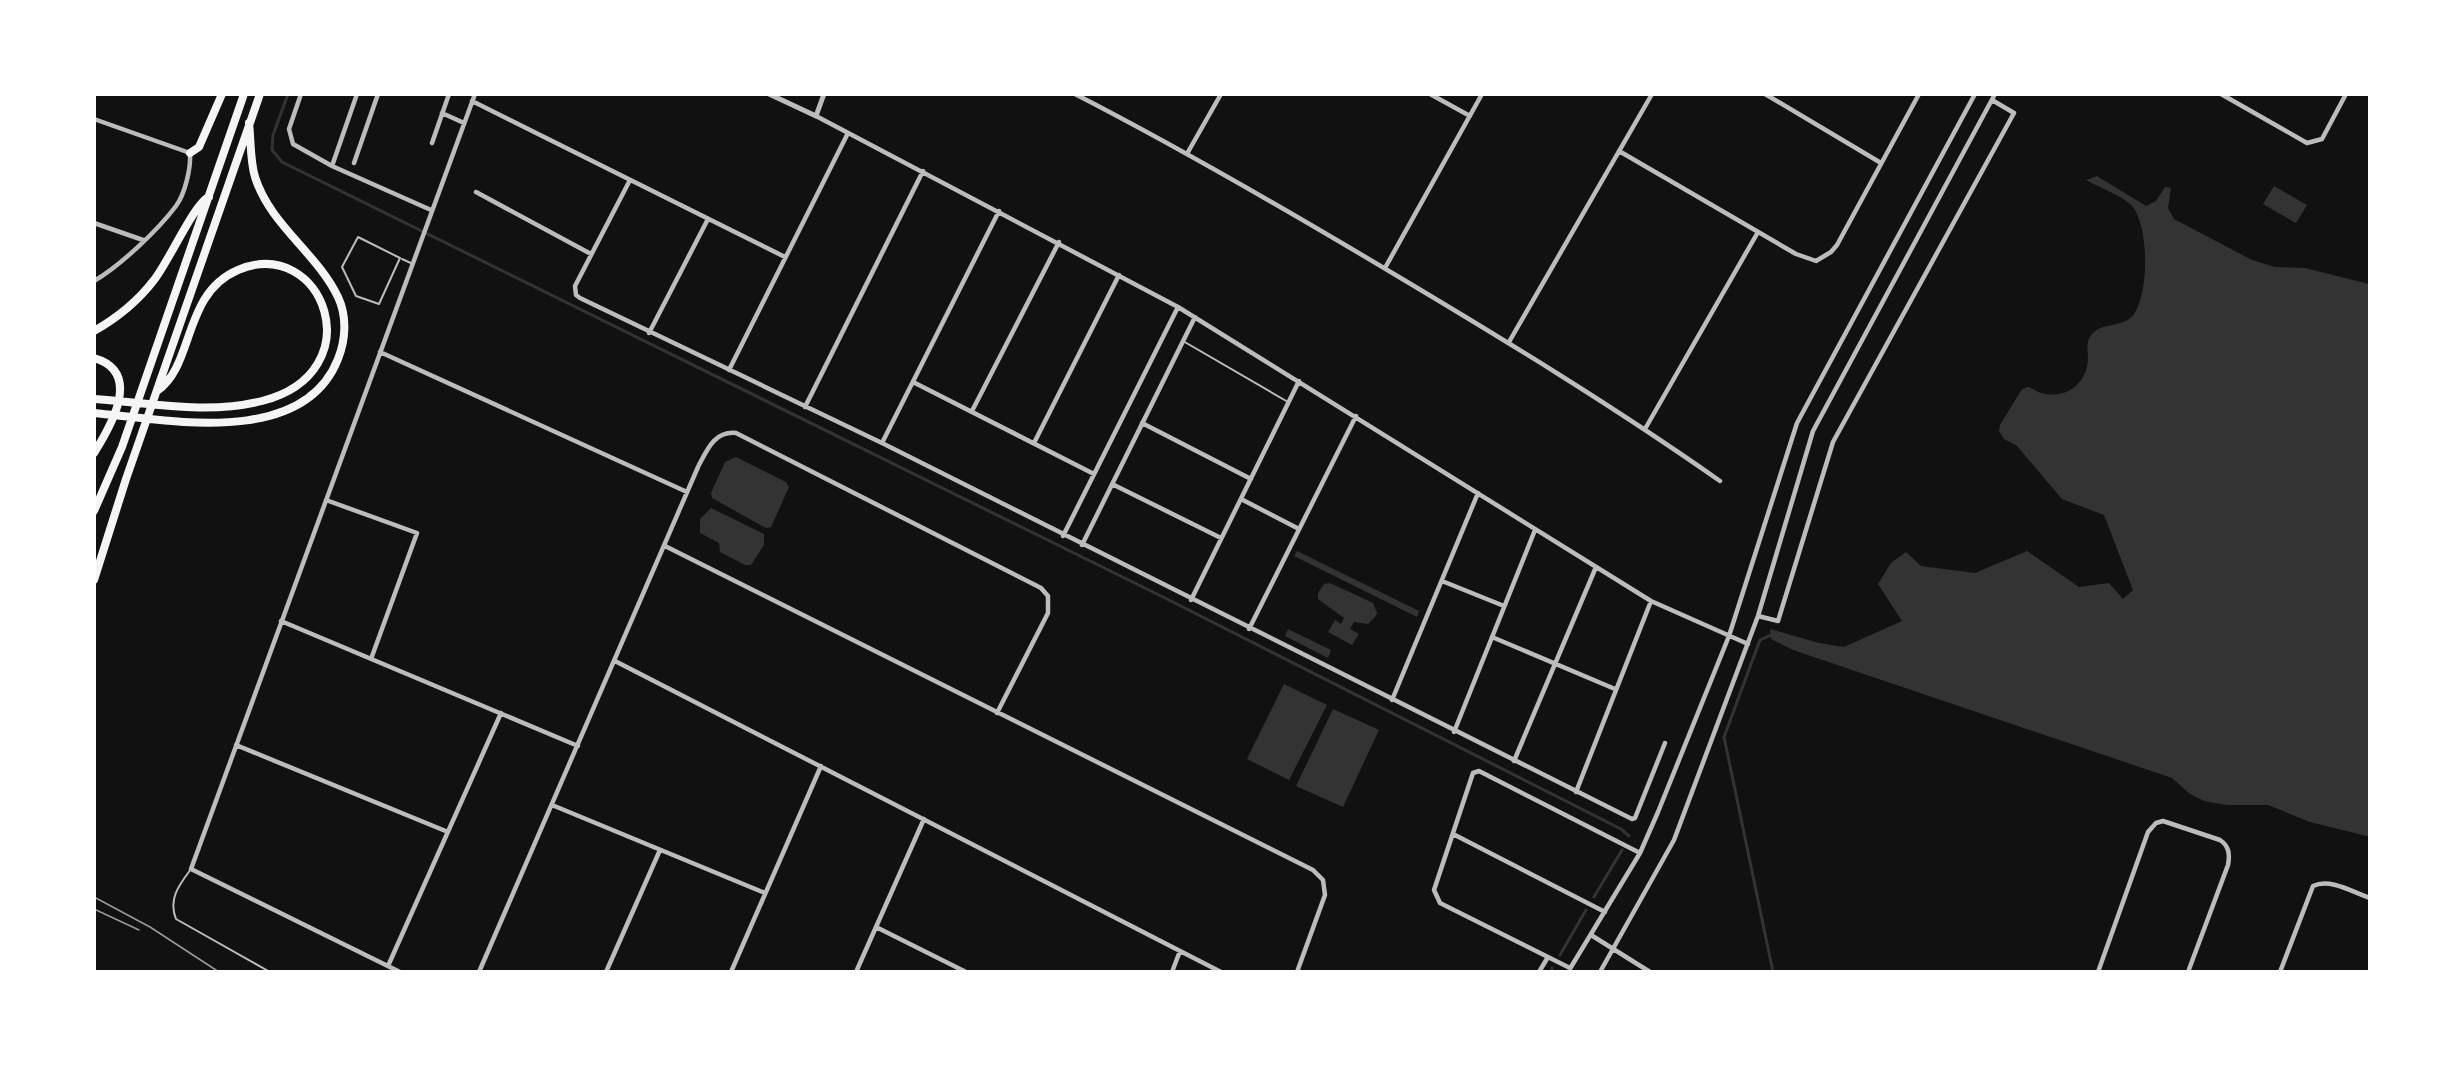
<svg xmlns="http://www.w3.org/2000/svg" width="2464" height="1066" viewBox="0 0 2464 1066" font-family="'DejaVu Sans',sans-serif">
	<rect width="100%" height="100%" fill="#111"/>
	<path fill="#333" d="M2097 176 2146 206 2156 201 2165 187 2171 188 2168 208 2174 219 2252 260 2275 267 2305 268 2369 284 2370 834 2367 836 2310 822 2268 805H2227L2204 801 2190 794 2172 778 1793 650 1771 639 1770 629 1819 643 1844 647 1902 621 1878 584 1891 563 1906 552 1921 566 1975 573 2027 551 2079 587 2109 583 2123 599 2133 590 2104 515 2062 499 2017 446 2004 439 1999 431 2000 425 2022 389 2028 387C2034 389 2039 393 2045 394 2069 398 2087 382 2088 359 2088 349 2085 341 2093 333 2104 322 2124 328 2134 314 2149 292 2149 229 2133 207 2126 197 2098 187 2086 180Z
		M2274 186 2307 205 2296 223 2263 204Z
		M736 457 786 482 789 487 771 527 766 528 712 498 711 493 725 462Z
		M711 508 764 534V545L751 565H745L720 552 719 543 700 533V519Z
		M1297 551 1419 611 1417 617 1294 556Z
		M1330 583 1373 603 1377 613 1375 617 1368 624 1354 622 1350 629 1359 634 1352 645 1328 632 1335 620 1341 624 1344 618 1318 599V593L1324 584Z
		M1288 629 1331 650 1328 658 1285 636Z
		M1284 684 1327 705 1289 780 1247 759Z
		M1333 709 1379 730 1343 807 1296 786Z"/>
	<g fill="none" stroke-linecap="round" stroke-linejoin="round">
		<path stroke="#333" stroke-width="3" d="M288 94 273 135 272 150 282 162 1163 597 1621 829 1629 836
			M1771 635 1760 640 1724 737 1773 972
			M1594 897 1622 850
			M1560 955 1586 910
			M1551 972 1552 968"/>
		<path stroke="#bcbcbc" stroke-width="2" d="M358 237 400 258 379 304 356 296 342 267Z
			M402 259 413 264
			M1183 341 1288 402
			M191 869C179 885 168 899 176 919L270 972"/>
		<path stroke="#bcbcbc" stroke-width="4.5" d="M301 94 289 129 293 144 332 166 431 210
			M1075 94C1186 151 1292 213 1399 277 1508 342 1616 408 1720 481
			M1430 94 1470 116
			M1765 94 1881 163
			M2221 94 2307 143 2322 139 2346 94
			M472 101 785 257
			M442 113 464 123
			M816 116 1178 307 1651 601 1748 644
			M94 119 190 153C191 168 185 194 176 206 158 230 120 266 94 281
			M432 143 449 94
			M1619 151 1796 254 1816 261 1831 252 1837 245 1919 94
			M1188 152 1221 94
			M354 163 378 94
			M332 166 357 94
			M630 180 575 286 576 295 580 298 882 443 1632 819 1635 818 1665 743
			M476 192 591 254
			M94 223 143 240
			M1385 268 1482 94
			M649 333 708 219
			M1509 342 1652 94
			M380 352 687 492
			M729 370 848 133
			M913 382 1094 474
			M805 407 923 171
			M972 411 1059 242
			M1142 423 1251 479
			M1645 429 1758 232
			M882 443 999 211
			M1034 443 1119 275
			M1112 484 1221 538
			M1241 499 1299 529
			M326 500 417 533 371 659
			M1063 536 1178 307
			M1082 545 1195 317
			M665 546 1313 870 1323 880 1325 895 1297 972
			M1442 581 1504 606
			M1191 600 1299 381
			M1758 616 1778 621 1833 442 2014 113 1992 100
			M281 621 578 746
			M1249 629 1356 416
			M1492 637 1615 689
			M615 661 1221 972
			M1392 700 1478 493
			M1454 732 1535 530
			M236 745 448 832
			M1514 761 1596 567
			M1576 792 1651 601
			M552 805 765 893
			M1453 834 1605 912
			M876 927 966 972
			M1591 935 1650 972
			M388 966 501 713
			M1570 968 1440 903 1434 890 1473 773 1479 771 1640 853
			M400 972 191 869 475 94
			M479 972 698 467C707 450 714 431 736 433L1041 588 1048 596V613L997 713
			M606 972 660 850
			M731 972 821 766
			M856 972 924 819
			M1172 972 1180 951
			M1539 972 1548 957
			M1568 972 1640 853 1658 812 1729 636 1797 423 1975 94
			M1600 972 1674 840 1758 616 1813 431 1995 94
			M2098 972 2148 832 2156 823 2163 821 2220 840C2229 846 2230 854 2228 865L2188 972
			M2280 972 2313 886C2331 878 2352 892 2370 898"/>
		<path stroke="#bcbcbc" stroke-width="5" d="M769 94 816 116 824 94"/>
		<path stroke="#f5f5f5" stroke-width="8" d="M190 153 199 147 222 94
			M94 331C117 318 138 301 154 280 168 263 195 202 209 197
			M94 358C143 372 111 426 94 453
			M94 399C149 403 209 415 262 401 375 372 323 234 238 270 182 294 195 365 157 391
			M94 413C168 420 303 448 338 359 346 339 347 316 338 297 317 253 270 225 255 177 250 161 251 140 249 123
			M94 511 122 447 244 94
			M94 580 126 479 260 94"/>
		<path stroke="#9a9a9a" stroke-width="1.5" d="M94 897 150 927 219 972
			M94 909 139 930"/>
	</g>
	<rect width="2464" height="1066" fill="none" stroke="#ffffff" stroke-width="192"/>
</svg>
